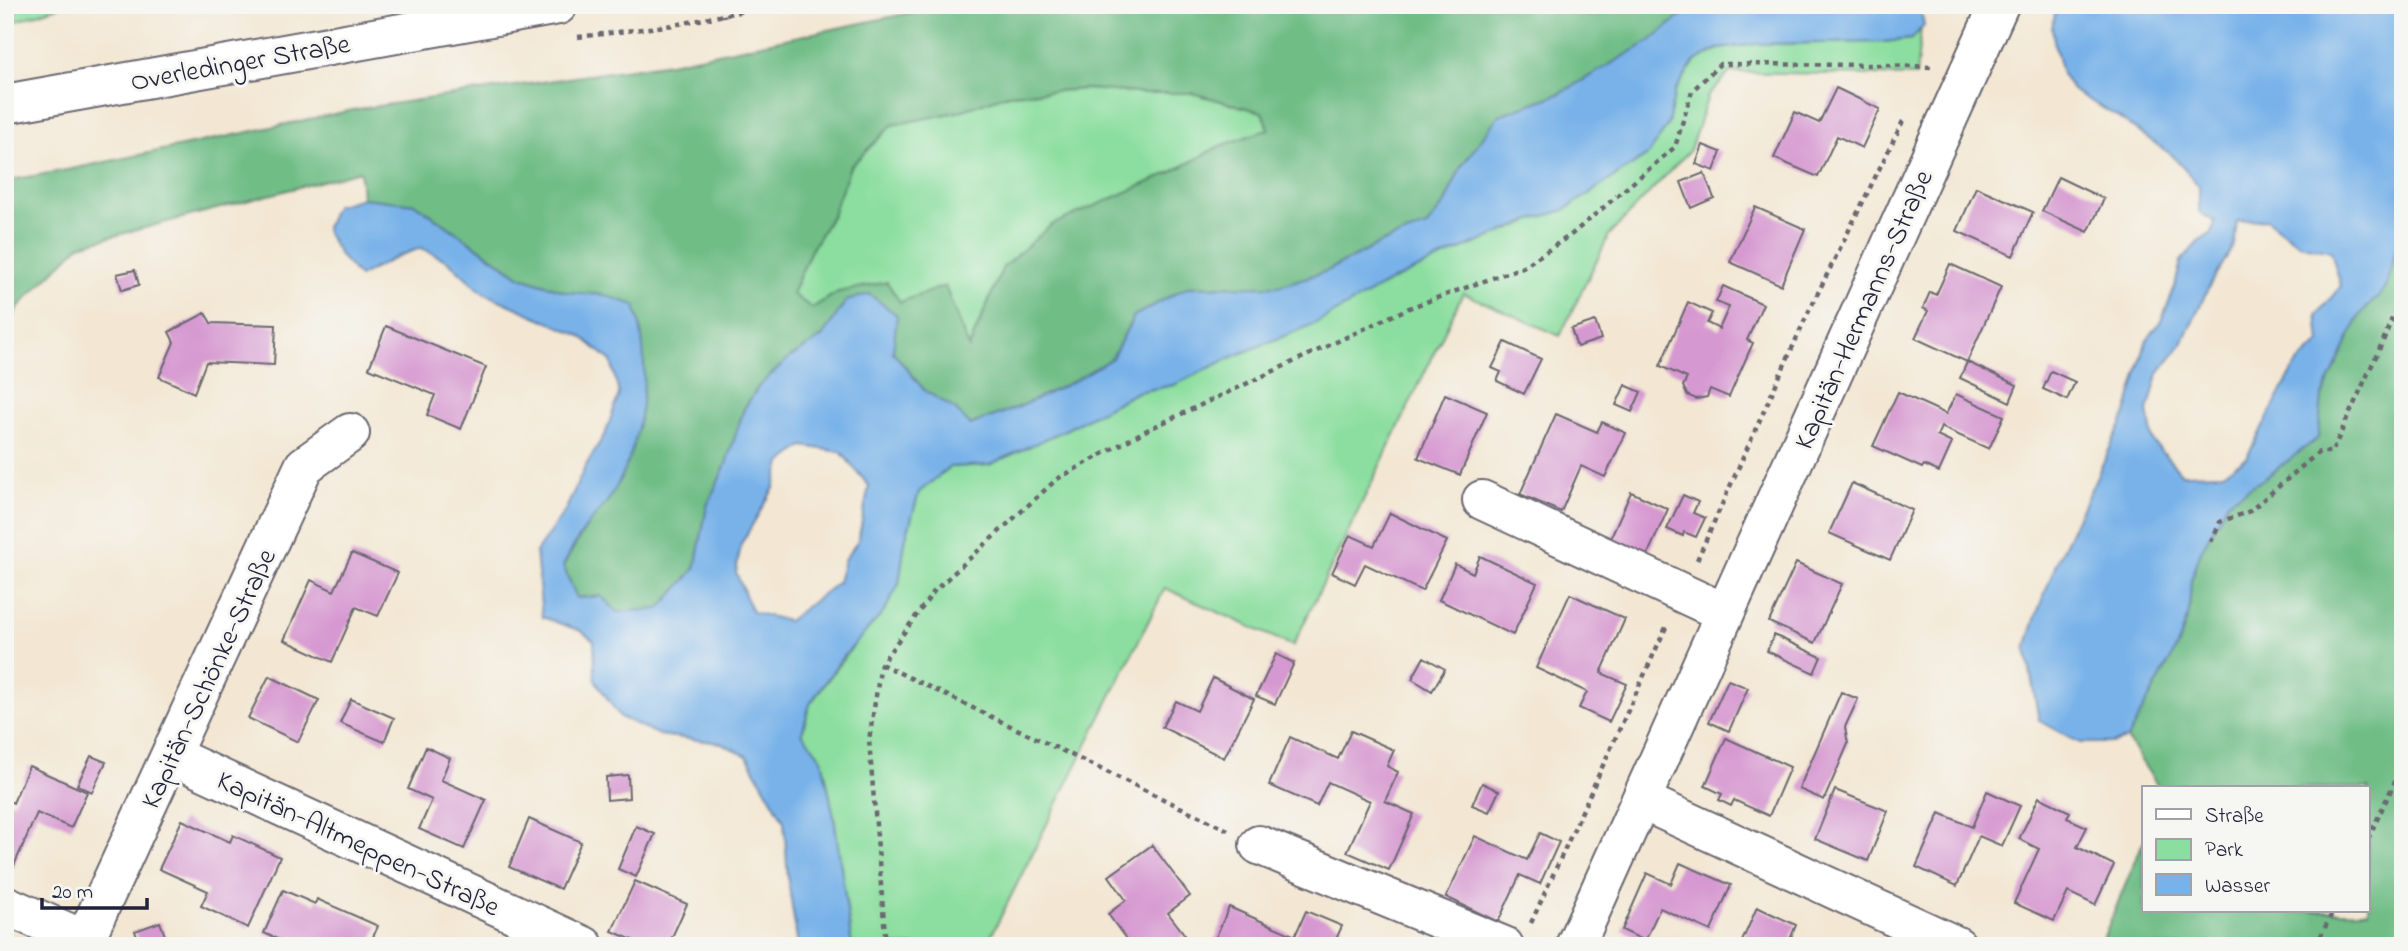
<svg xmlns="http://www.w3.org/2000/svg" width="2408" height="951" viewBox="0 0 2408 951" font-family="'Indie Flower',sans-serif">
	<rect width="100%" height="100%" fill="#f6f6f2"/>
	<filter id="ink" filterUnits="userSpaceOnUse"><feTurbulence type="fractalNoise" baseFrequency=".0143" numOctaves="2"/><feDisplacementMap in="SourceGraphic" scale="14" xChannelSelector="R" yChannelSelector="G"/><feConvolveMatrix kernelMatrix="1 2 1 2 8 2 1 2 1" color-interpolation-filters="sRGB"/></filter>
	<filter id="wash" filterUnits="userSpaceOnUse"><feTurbulence type="fractalNoise" baseFrequency=".00686" numOctaves="4" result="noise"/><feDisplacementMap in="SourceGraphic" scale="28" xChannelSelector="R" yChannelSelector="G"/><feGaussianBlur stdDeviation="1.57" result="paint"/><feColorMatrix in="noise" values="0 0 0 0 0 0 0 0 0 0 0 0 0 0 0 0 0 1.4 0 .05"/><feComposite in="paint" operator="in"/></filter>
	<g filter="url(#wash)">
		<rect width="100%" height="100%" fill="#f3e7d3"/>
		<path fill="#8bde9f" stroke="#56806d" stroke-width="2" d="M5 5H64L5 25Z
			M1921 28 1916 76 1730 72 1708 96 1690 150 1609 235 1560 336 1463 293 1293 646 1165 588 986 946H852L834 817 822 759 802 734 810 704 899 584 905 541 919 492 950 467 989 465 1069 428 1137 392 1174 385 1232 357 1316 323 1393 280 1446 256 1529 221 1564 210 1649 154 1668 124 1675 91 1695 61 1719 49 1756 44 1883 42 1912 39Z
			M1087 89 1138 93H1192L1262 112 1269 129 1218 147 1003 267 968 349 900 302 838 292 812 308 792 294 810 252 832 215 850 167 892 125 957 112 1008 94Z"/>
		<path fill="#70bd86" stroke="#497060" stroke-width="2" fill-rule="evenodd" d="M948 5H1694L1650 41 1559 94 1499 115 1461 167 1445 203 1427 226 1385 241 1327 271 1279 286 1187 287 1134 316 1112 358 1072 382 1019 407 969 425 956 410 924 390 893 352 846 301 822 337 788 359 759 386 744 409 726 464 707 506 695 569 660 609 617 612 601 596 576 598 563 566 584 530 609 499 624 468 638 427 604 295 567 292 521 277 415 204 362 198 360 171 80 245 18 307 5 332V181L72 169 358 109 670 63ZM1087 89 1138 93H1192L1262 112 1269 129 1218 147 1172 172 1051 225 1003 267 969 348 945 286 900 302 887 282 838 292 812 308 792 294 810 252 832 215 850 167 892 125 957 112 1008 94Z
			M2403 221V946H2100L2144 840V911H2368V788H2159L2127 739 2177 647 2189 613 2191 580 2201 551 2228 501 2265 478 2318 438 2322 396 2360 315 2386 288Z"/>
		<path fill="#78b2e9" stroke="#4d6a92" stroke-width="2" fill-rule="evenodd" d="M1694 5H1920L1924 25 1912 39 1883 42 1756 44 1718 49 1695 61 1675 91 1668 124 1649 154 1564 210 1529 221 1446 256 1393 280 1316 323 1232 357 1174 385 1137 392 1069 428 989 465 950 467 919 492 905 541 899 584 884 612 841 659 810 704 802 733 822 759 834 817 852 946H798L788 880 784 821 747 756 721 743 659 735 620 717 595 680 594 641 581 631 542 617 536 552 566 509 585 467 606 432 619 394 611 361 581 336 483 293 448 261 421 248 398 256 359 277 341 257 325 230 335 206 362 198 415 204 521 277 567 292 604 295 635 305C653 366 644 445 609 499 602 510 592 518 585 529 576 540 570 554 563 566L577 598 601 596 617 612 659 609 695 569 707 506 726 464 744 409 759 386 788 359 822 337 846 301 869 294 897 315 893 352 924 390 956 410 970 425 1019 407 1072 382 1112 358 1134 316 1187 287 1279 286 1327 271 1385 241 1427 226 1445 203 1461 167 1499 115 1559 94 1650 41ZM803 446 841 452 869 486 858 541 844 560 838 582 788 621 752 612 736 572 741 544 774 488 781 463Z
			M2057 5H2403V221L2386 288 2360 315 2322 396 2318 438 2265 478 2228 501 2201 551 2191 580 2189 613 2177 647 2127 739 2112 743H2080L2039 720 2026 648 2037 613 2058 559 2126 414 2146 342 2162 319 2175 286 2181 261 2199 241 2212 233 2215 222 2199 212V186L2172 155 2116 116 2072 90 2062 74 2055 46 2052 28ZM2266 219 2299 244 2331 251 2341 286 2317 314 2320 342 2295 366 2247 457 2223 473 2182 474 2153 442 2148 411 2158 374 2181 345 2210 285 2234 245 2237 221Z"/>
		<g id="blocks">
			<path fill="#d698d0" d="M1836 88 1880 109 1862 148 1837 136 1818 177 1774 158 1795 112 1819 123Z
				M1703 145 1721 152 1714 171 1696 164Z
				M1704 173 1714 198 1691 208 1681 182Z
				M2058 177 2104 199 2088 232 2042 211Z
				M1976 187 2033 212 2013 256 1957 231Z
				M1755 207 1805 229 1781 285 1730 262Z
				M1950 264 2001 287 1967 362 1915 338 1928 311 1923 308 1930 292 1936 295Z
				M135 270 139 285 122 290 117 274Z
				M1723 286 1763 304 1747 340 1753 343 1729 397 1710 389 1707 397 1696 399 1687 395 1683 386 1687 378 1660 366 1688 302 1712 313 1707 323 1719 329 1729 307 1716 302Z
				M205 313 211 323 276 325 274 365 206 362 194 393 159 377 174 342 169 332Z
				M1595 321 1601 339 1577 347 1571 329Z
				M386 326 486 367 461 429 427 415 435 395 369 368Z
				M1505 342 1541 359 1524 394 1497 381 1501 372 1492 368Z
				M1967 362 2017 385 2010 402 1960 378Z
				M2051 371 2075 382 2067 400 2043 389Z
				M1625 385 1641 392 1632 412 1616 405Z
				M1898 392 1946 414 1956 394 2004 416 1989 449 1941 427 1937 436 1952 443 1939 472 1924 465 1922 468 1873 446Z
				M1445 394 1487 412 1460 475 1418 458Z
				M1556 414 1597 432 1602 422 1626 433 1605 477 1581 466 1561 512 1520 494Z
				M1852 483 1912 510 1890 560 1829 533Z
				M1631 492 1668 509 1647 556 1610 539Z
				M1683 495 1698 502 1693 513 1705 518 1696 537 1684 532 1683 536 1667 529Z
				M1390 513 1447 541 1422 591 1365 564 1355 584 1332 573 1350 535 1374 546Z
				M352 553 398 573 378 616 356 607 332 662 284 640 311 580 334 591Z
				M1480 556 1537 583 1513 635 1439 600 1455 564 1473 573Z
				M1796 563 1842 584 1815 643 1769 622Z
				M1570 594 1625 619 1601 673 1627 684 1609 722 1579 708 1587 692 1536 668Z
				M1774 635 1821 657 1814 673 1767 651Z
				M1276 654 1294 663 1275 704 1256 696Z
				M1424 657 1445 669 1432 691 1412 679Z
				M269 676 319 700 298 742 248 718Z
				M1213 678 1254 699 1224 758 1162 727 1176 701 1197 711Z
				M1728 680 1748 688 1729 731 1709 722Z
				M1841 692 1858 699 1845 727 1848 744 1824 800 1799 789Z
				M351 699 394 718 384 742 340 723Z
				M1351 731 1394 750 1387 766 1398 772 1385 801 1414 814 1389 870 1347 852 1370 801 1328 782 1317 806 1269 785 1290 737 1338 759Z
				M1726 738 1790 767 1769 816 1734 800 1731 806 1719 800 1722 794 1705 786Z
				M426 747 450 758 441 780 486 800 464 849 419 829 432 800 408 789Z
				M91 756 106 762 92 792 77 785Z
				M29 766 87 792 71 828 37 813 9 877 5 875V799L13 803Z
				M628 775 629 798 607 800 606 777Z
				M1482 783 1499 791 1489 812 1472 805Z
				M1835 790 1888 811 1868 861 1815 839Z
				M1987 791 2020 806 2002 846 1979 836 1957 886 1916 867 1940 813 1972 827Z
				M2039 797 2070 812 2067 818 2087 827 2077 847 2114 865 2095 905 2068 892 2054 921 2014 903 2039 849 2019 839Z
				M529 819 581 842 560 889 509 867Z
				M182 820 230 842 233 835 280 857 248 928 201 906 208 891 159 869Z
				M636 826 655 834 636 877 618 869Z
				M1540 833 1559 842 1540 884 1520 875 1498 922 1446 897 1475 836 1527 860Z
				M1152 845 1190 896 1168 913 1185 935 1179 939 1184 946H1131L1108 914 1126 900 1109 876Z
				M1680 863 1731 885 1711 931 1660 908 1645 941 1622 930 1647 873 1671 884Z
				M635 881 687 904 668 946H646L612 931Z
				M283 890 315 904 317 899 378 926 369 946H292L264 933Z
				M1229 907 1295 936 1306 911 1342 926 1333 946H1212Z
				M1757 907 1796 925 1791 937 1812 946H1740Z
				M160 922 169 946H140L135 931Z"/>
		</g>
	</g>
	<g filter="url(#ink)">
		<use href="#blocks" fill-opacity="0" stroke="#6b6770" stroke-width="2"/>
		<g fill="none" stroke-linecap="round" stroke-linejoin="round">
			<g stroke="#6b6770" stroke-width="42">
				<path id="minor" d="M5 104 558 5
					M1482 500 1725 613
					M172 756 584 946
					M1641 800 1957 946
					M1259 845 1504 946
					M5 905 85 940
					M82 946 304 466 350 433
					M1575 946 1999 5"/>
			</g>
			<path stroke="#6b6770" stroke-width="4.5" stroke-dasharray="5 5" stroke-linecap="butt" d="M721 5 724 17
				M578 37 674 25 774 5
				M2211 542 2220 522 2250 511 2319 452H2332L2383 341 2403 291
				M1697 560 1807 315 1903 121
				M881 664 1228 830
				M2368 839 2403 764
				M1531 923 1667 625
				M886 946 869 740 881 664 935 590 1057 479 1145 431 1409 308 1523 267 1572 234 1675 147 1692 91 1720 64 1886 65 1932 67
				M2316 946 2333 911"/>
			<use href="#minor" stroke="#fff" stroke-width="38"/>
		</g>
	</g>
	<g text-anchor="middle" stroke-width="6" stroke-linejoin="round" paint-order="stroke">
		<g font-size="28" fill="#22223b" stroke="#f6f6f2">
			<text transform="translate(240 61) rotate(-10)" y="10">Overledinger Straße</text>
			<text transform="translate(1862 309) rotate(-66)" y="10">Kapitän-Hermanns-Straße</text>
			<text transform="translate(207 678) rotate(-65)" y="10">Kapitän-Schönke-Straße</text>
			<text transform="translate(359 842) rotate(25)" y="10">Kapitän-Altmeppen-Straße</text>
		</g>
	</g>
	<rect width="2408" height="951" fill="none" stroke="#f6f6f2" stroke-width="28"/>
	<rect x="2142" y="786" width="228" height="126" fill="#f6f6f2" stroke="#a1a1a9" stroke-width="2"/>
	<rect x="2156" y="809" width="35" height="10" fill="#ffffff" stroke="#a1a1a9" stroke-width="2"/>
	<text x="2205" y="822" font-size="21" fill="#22223b">Straße</text>
	<rect x="2156" y="839" width="35" height="21" fill="#8bde9f" stroke="#a1a1a9" stroke-width="2"/>
	<text x="2205" y="856" font-size="21" fill="#22223b">Park</text>
	<rect x="2156" y="874" width="35" height="21" fill="#78b2e9" stroke="#a1a1a9" stroke-width="2"/>
	<text x="2205" y="892" font-size="21" fill="#22223b">Wasser</text>
	<path d="M42 898v10h105v-10" fill="none" stroke="#22223b" stroke-width="3.5"/>
	<text x="52" y="898" font-size="21" fill="#22223b" stroke="#f6f6f2" stroke-width="5" paint-order="stroke">20 m</text>
</svg>
